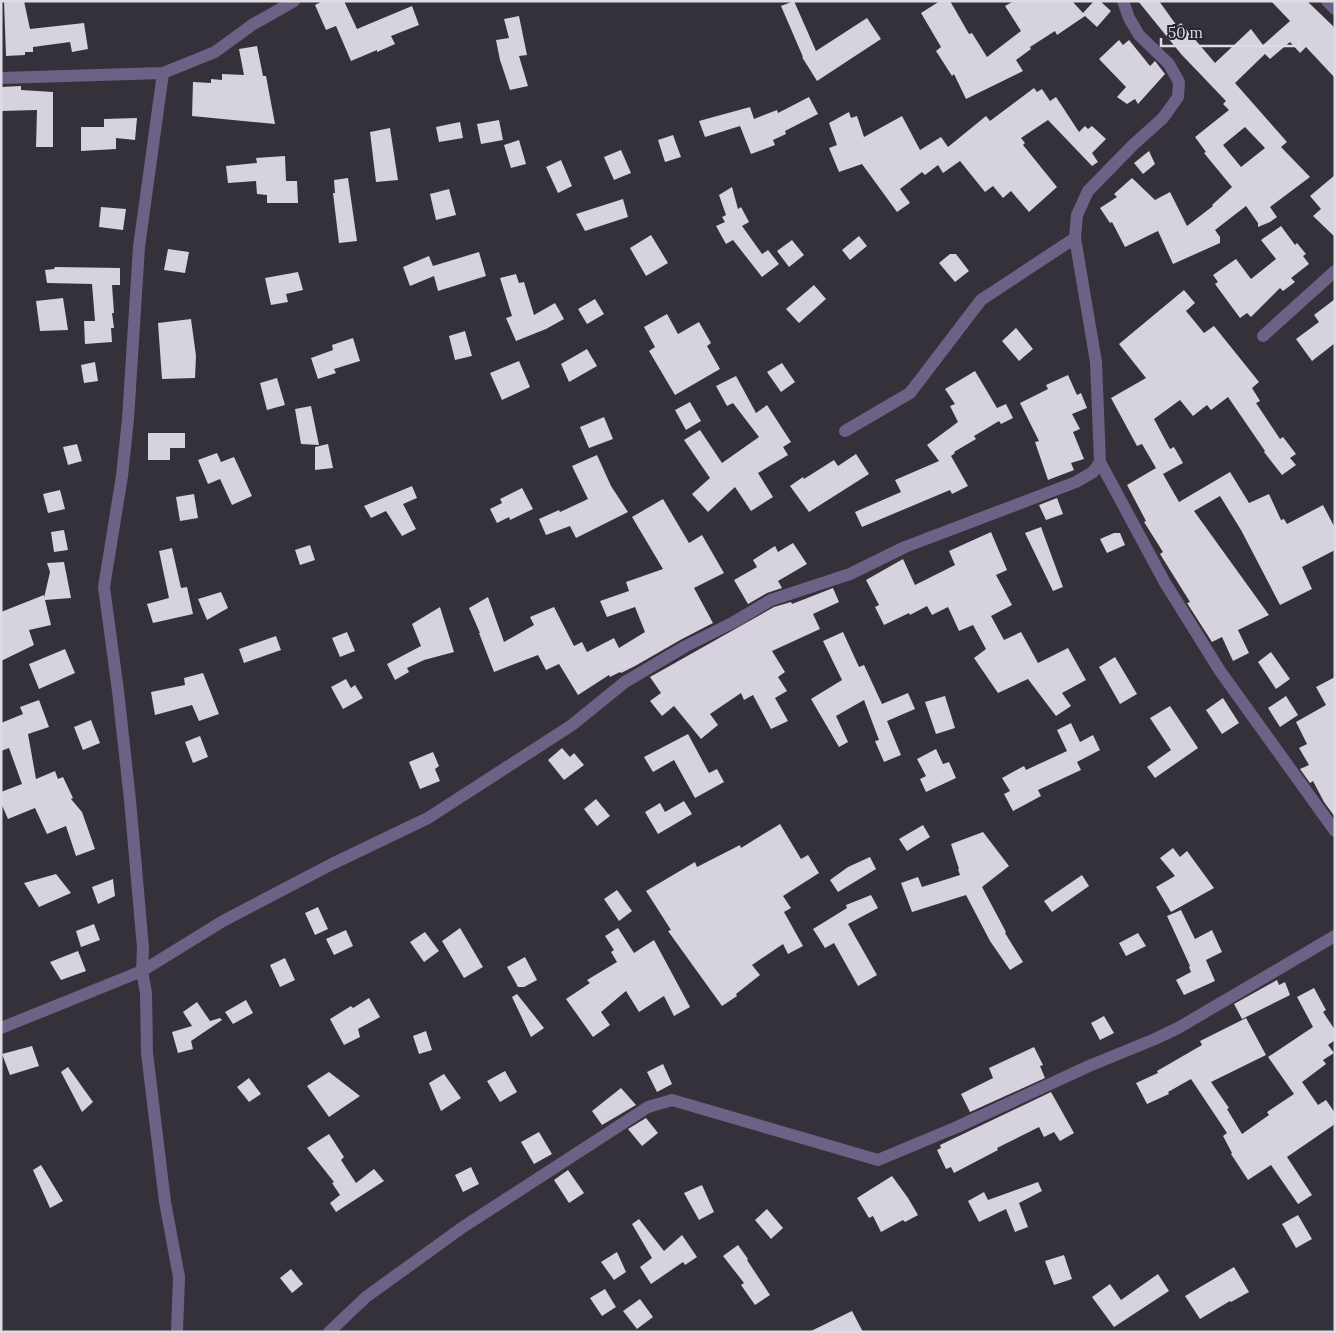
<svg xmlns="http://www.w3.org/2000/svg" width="1336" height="1333" viewBox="0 0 1336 1333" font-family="Lora,serif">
	<rect width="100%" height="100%" fill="#34313a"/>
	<path fill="#d6d2de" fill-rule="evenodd" d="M4 1H24L30 29 84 23 88 49 72 52 70 42 33 47V52H25V55L6 56Z
		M323 1H344L357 29 412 6 419 25 391 36 395 44 377 52V50L351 61 336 26 326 30 315 5Z
		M794 1 816 51 867 18 881 39 817 81 802 57H803L781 6Z
		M940 1H950L969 34 972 33 987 57 1021 31 1005 6 1014 1H1072L1083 13 1094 1H1100L1111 11 1097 27 1085 16 1057 35 1055 31 1030 47 1031 49 1016 60 1023 71 966 99 954 74 952 76 936 51 941 47 921 13Z
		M1138 1H1159L1177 26 1181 23 1215 63 1251 29 1263 45 1290 21 1271 1H1307L1335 28V78L1306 47 1300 53 1290 42 1270 59 1265 54 1235 83 1287 142 1281 147 1310 177 1270 207 1277 217 1270 222 1258 227V223L1246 206 1215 230 1220 237V243L1173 264 1158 231 1125 247 1112 222 1110 223 1100 208 1117 197 1114 194 1132 178 1155 200 1170 192 1187 226 1213 206 1212 205 1232 187 1204 153 1206 152 1195 137 1229 110 1223 104 1226 101 1181 54ZM1245 127 1265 148 1241 167 1223 145Z
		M519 16 527 55 519 56 528 86 510 90 500 60 496 40 509 38 504 19Z
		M1119 40 1123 45 1129 40 1150 66 1155 61 1165 74 1138 104 1135 99 1127 104 1117 97 1126 87 1099 59Z
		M257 46 263 76H266L275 124 192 116 193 82 211 83V79L222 80V74L244 75 239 49Z
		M21 86V90L53 92V147H36L37 110 1 111V87Z
		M1034 88 1037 92 1042 89 1050 101 1056 97 1079 132 1085 126 1088 129 1092 126 1106 139 1092 153 1098 162 1092 166 1048 120 1021 138 1025 143 1023 145 1057 187 1029 212 1011 191 1003 198 993 186 985 192 960 161 943 173 938 165 925 175 922 172 900 189 910 203 897 212 862 164 839 172 829 148 837 145 829 123 849 112 851 118 857 116 864 137 902 116 920 150 941 137 948 147 986 116 990 121Z
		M809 97 818 114 785 131 786 134 773 140 775 145 751 154 740 126 705 137 699 121 750 107 754 119 777 110 778 113Z
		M137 118 135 140 116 138V149L81 151V127H104V119Z
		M499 120 503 140 481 144 477 124Z
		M460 122 463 138 439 142 436 127Z
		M390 128 398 180 376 182 370 132Z
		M673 135 681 157 665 162 658 140Z
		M519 140 526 164 511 168 504 145Z
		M621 150 631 173 614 180 604 157Z
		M1149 151 1155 164 1143 174 1134 163Z
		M285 156 286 181H297L298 203H267V195L257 194 256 181 228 183 226 166 257 163 256 158Z
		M561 160 572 186 558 193 546 167Z
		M1335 175V237L1313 216 1321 209 1310 196Z
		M348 178 357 241 339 243 333 193H335L334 180Z
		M732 187 738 209 741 207 749 222 742 226 762 254 768 250 779 264 762 277 733 240 726 244 716 226 725 222 722 217 726 215 719 195Z
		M449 189 456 215 436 220 430 194Z
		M623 199 628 217 585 231 576 214Z
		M101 207 126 209 123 230 99 227Z
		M1281 226 1295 245 1297 243 1306 254 1303 256 1309 264 1291 278 1295 282 1283 291 1280 288 1251 317 1247 313 1240 318 1215 284 1218 282 1213 275 1236 259 1251 279 1276 259 1261 240Z
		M651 235 668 263 646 276 630 248Z
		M859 236 867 246 850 260 842 250Z
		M792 240 804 255 789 267 777 251Z
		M168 249 189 252 185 273 164 270Z
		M479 252 486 276 438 291 434 276 410 286 403 267 429 256 433 266Z
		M950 254H956L969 271 955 282 939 263Z
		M55 267 120 268V285H112L114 313H112L114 328H111L112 342 85 344 84 321H95L92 284 47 283 45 270 54 269Z
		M298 272 303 290 286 294 288 302 271 305 265 278Z
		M516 274 519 283 524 282 534 315 555 303 564 319 546 329 516 341 506 318 512 316 500 278Z
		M814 285 826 299 799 323 786 309Z
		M1184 290 1195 303 1186 311 1204 333 1214 326 1259 382 1252 388 1260 401 1256 403 1280 439 1283 437 1296 454 1290 458 1296 465 1282 475 1264 452 1265 451 1228 397 1211 410 1207 405 1193 416 1180 400 1154 419 1170 449 1174 447 1183 463 1163 474 1179 502 1230 472 1249 503 1269 494 1281 520 1284 519 1287 524 1323 505 1335 528V550L1302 567 1312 589 1280 605 1241 530 1220 496 1194 511 1269 615 1238 630 1249 653 1233 661 1222 637 1212 642 1187 603 1190 602 1160 554 1163 552 1144 522 1146 521 1127 485 1156 468 1142 444 1137 446 1111 398 1146 378 1119 344Z
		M63 298 68 330 40 331 36 301Z
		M595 299 604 314 587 324 578 309Z
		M1335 299V343L1312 361 1296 339 1319 322 1314 315Z
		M667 314 678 334 699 322 711 343 707 346 720 369 675 395 649 351 655 347 644 327Z
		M191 319 196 356 195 378 162 379 158 323Z
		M1016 328 1033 349 1019 361 1002 341Z
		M465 331 472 356 455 360 449 336Z
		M353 338 360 361 334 369 336 373 318 379 311 358 333 350 332 345Z
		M587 349 597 366 569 382 561 364Z
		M519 361 530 387 502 400 490 373Z
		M95 362 98 381 84 383 81 365Z
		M782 363 795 382 781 392 767 372Z
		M975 371 997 408 1006 404 1013 418 1001 424 999 421 974 436 976 439 954 452 955 453 951 456 968 486 952 494 950 490 862 527 855 512 901 492 895 480 939 461 927 445 958 422 950 406 955 404 945 389Z
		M1068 375 1077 395 1081 393 1087 408 1072 414 1080 429 1073 432 1084 459 1071 463 1074 470 1048 480 1035 442 1039 441 1020 403 1048 389 1046 385Z
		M736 376 756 413 767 405 791 442 783 447 788 455 758 473 773 497 751 511 735 487 708 512 692 494 710 478 684 440 700 430 722 463 759 437 733 403 727 406 716 386Z
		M277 378 285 405 267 410 260 383Z
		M690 402 701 421 686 430 675 410Z
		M311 406 319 445 301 444 295 409Z
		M604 417 613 439 589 448 580 427Z
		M148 433H185V448H170V460H148Z
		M77 444 82 461 68 465 63 447Z
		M328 444 333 468 315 470V447Z
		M217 453 221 462 234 457 252 496 232 505 220 479 208 484 198 460Z
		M856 454 869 474 809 512 790 486 803 477 804 479 834 460 838 466Z
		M597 455 611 486 628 512 576 538 570 526 546 535 539 519 559 510 560 512 588 499 572 466Z
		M412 486 417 498 403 504 416 529 402 536 386 511 371 518 364 506Z
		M522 488 533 509 510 520 509 517 497 523 490 509 502 503 500 499Z
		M60 490 65 509 48 513 43 494Z
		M194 494 198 518 180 521 176 497Z
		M1057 498 1063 514 1046 520 1039 505Z
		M663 499 689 543 702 535 724 573 694 588 713 623 682 639 635 666 621 673 620 672 610 677 609 675 578 695 559 664 546 670 538 655 494 672 479 633H480L469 608 488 597 504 642 534 625 530 617 554 607 574 646 582 642 587 652 614 638 619 648 645 632 635 607 607 617 600 601 629 591 626 582 663 569 632 517Z
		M1041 527 1063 587 1053 591 1025 533Z
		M64 530 68 550 54 552 51 532Z
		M991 532 1007 570 996 575 1012 605 991 616 1004 640 1021 632 1038 663 1068 648 1086 680 1062 693 1071 706 1056 716 1028 679 998 693 974 658 986 649 973 625 959 631 948 607 932 615 927 606 910 615 909 613 884 625 875 607 879 605 866 580 903 559 915 585 955 565 949 551Z
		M1114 533H1120L1125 545 1107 553 1100 539Z
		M793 543 807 564 778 581 782 588 767 593 748 604 734 580 757 567 753 560 775 546 778 552Z
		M310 545 315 560 300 565 295 550Z
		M172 548 181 588 187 587 193 614 153 623 147 604 169 598 159 551Z
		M64 562 71 598 45 600 51 625 29 630 34 645 1 661V612L44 595V598L50 572 47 563Z
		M833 588 839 602 813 614 820 629 772 651 785 672 778 677 787 691 775 698 788 721 771 729 753 695 744 700 741 693 710 714 718 725 701 739 674 706 662 716 650 701 661 693 650 677 774 607 791 602 792 604Z
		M221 592 228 608 207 620 198 599Z
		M440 607 454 652 424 660 407 668 409 672 395 680 387 664 421 646 412 624Z
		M347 632 355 651 340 657 332 638Z
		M843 632 859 667 864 665 882 704 908 693 915 709 887 721 901 755 884 762 875 741 879 740 864 700 836 716 848 742 839 747 811 699 842 680 823 641Z
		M276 636 281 650 244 663 239 649Z
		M65 649 75 673 39 689 29 664Z
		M1271 652 1290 679 1276 689 1258 662Z
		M1115 657 1137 694 1120 704 1099 667Z
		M203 673 219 714 199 721 192 705 155 715 151 692 185 685 184 678Z
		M1335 677V817L1324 802 1313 781 1310 783 1300 769 1309 765 1299 748 1307 744 1296 722 1326 705 1316 687Z
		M346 679 351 688 355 685 363 698 343 709 331 687Z
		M945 696 955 728 936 734 925 702Z
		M1286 696 1298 715 1280 727 1268 708Z
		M1223 698 1239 723 1222 734 1206 710Z
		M39 700 49 727 28 734 36 779 55 771 58 779 63 777 73 798 71 799 82 812 95 849 76 856 66 826 47 834 35 808 8 819 1 803V792L22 784 9 748 1 751V723L23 714 20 707Z
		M1170 706 1198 748 1155 778 1147 767 1171 750 1150 718Z
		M91 720 100 743 83 750 74 727Z
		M1071 723 1080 742 1093 735 1100 750 1077 762 1081 770 1038 790 1041 796 1013 811 1004 794 1010 791 1002 778 1024 766 1026 770 1067 751 1057 730Z
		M688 734 709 773 717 769 724 782 695 798 674 760 653 772 644 757Z
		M200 736 208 757 193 763 185 742Z
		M562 748 570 757 574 753 584 765 564 780 548 760Z
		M936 749 943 764 949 762 956 778 926 792 920 779 926 776 917 759Z
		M433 752 439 766 435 769 440 781 420 789 409 762Z
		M596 799 610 816 597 826 584 809Z
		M684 801 692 814 658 834 645 812 660 803 665 812Z
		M780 824 801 859 808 855 819 873 783 896 791 908 784 912 803 946 788 954 783 944 752 965 760 975 736 994 737 996 722 1006 668 931 671 930 646 891 695 862 697 867 740 845 741 848Z
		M923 825 930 837 907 851 899 839Z
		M983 832 1009 866 982 887 1006 932 1005 933 1023 962 1010 970 990 941 966 895 912 912 901 883 918 877 922 887 960 875 958 869H959L951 844Z
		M1173 848 1180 857 1187 851 1214 888 1171 912 1156 887 1175 876 1160 858Z
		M870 857 876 869 838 892 830 880 848 867Z
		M56 874 71 893 39 907 24 883Z
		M1082 875 1089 886 1052 912 1044 901Z
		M113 879 115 896 98 904 92 887Z
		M617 890 632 911 619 921 604 899Z
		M871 895 878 908 848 924 877 975 858 986 834 943 825 948 813 929 847 908 846 905Z
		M318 907 328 929 315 935 305 913Z
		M1181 910 1195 939 1212 930 1222 952 1206 960 1215 981 1184 995 1176 980 1191 972 1189 967 1190 966 1167 916Z
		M94 924 100 940 81 947 76 931Z
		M460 928 483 967 464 978 442 941Z
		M618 928 634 953 654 940 690 1007 674 1016 664 996 639 1012 626 991 601 1012 610 1025 593 1037 566 999 590 983 587 980 617 962 611 952 614 950 605 936Z
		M346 930 353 946 334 955 326 939Z
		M425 932 439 951 424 962 410 942Z
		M1138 933 1146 946 1126 956 1119 943Z
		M78 951 86 971 61 980 50 962Z
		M525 957 537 980 524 987H518L507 967Z
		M285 958 295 980 280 987 270 965Z
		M1277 980 1279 985 1285 982 1290 995 1242 1019 1234 1004Z
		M1314 988 1326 1010 1323 1012 1335 1030V1040L1328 1045 1334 1053 1323 1060 1326 1064 1302 1082 1318 1105 1326 1100 1335 1113V1124L1287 1157 1312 1195 1298 1204 1271 1165 1248 1180 1231 1154 1232 1153 1223 1136 1227 1133 1191 1079 1168 1092 1169 1094 1147 1104 1136 1083 1158 1073 1157 1071 1202 1045 1200 1041 1246 1018 1266 1055 1211 1082 1229 1108 1227 1109 1242 1134 1269 1115 1267 1112 1294 1094 1268 1057 1313 1027 1297 997Z
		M517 994 544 1028 531 1037 512 997Z
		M369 998 380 1017 358 1029 360 1037 344 1045 330 1019 351 1006 353 1008Z
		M246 1000 253 1013 233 1024 225 1012Z
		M197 1002 210 1021 220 1018 222 1020 191 1041 193 1049 178 1053 172 1032 192 1026 183 1012Z
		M1104 1016 1114 1033 1100 1040 1091 1023Z
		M426 1031 432 1050 419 1054 413 1036Z
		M32 1046 39 1066 10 1075 2 1054Z
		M1034 1047 1043 1065 1040 1066 1045 1078 970 1112 961 1094 993 1078 989 1068Z
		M663 1064 672 1084 657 1092 647 1072Z
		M68 1067 93 1102 82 1112 61 1072Z
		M505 1071 517 1092 500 1102 487 1081Z
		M329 1072 360 1096 329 1117 307 1086Z
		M444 1074 461 1098 441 1111 429 1083Z
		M249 1078 261 1094 249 1102 237 1087Z
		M621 1088 636 1105 602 1125 592 1111Z
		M1051 1092 1074 1133 1060 1141 1054 1132 1044 1137 1039 1127 997 1148 998 1150 954 1173 951 1167 946 1169 937 1150 941 1148 940 1145Z
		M646 1118 658 1133 642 1146 628 1129Z
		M539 1132 552 1154 534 1164 521 1142Z
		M329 1134 344 1157 341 1160 356 1183 374 1169 384 1181 336 1212 330 1203 340 1195 332 1183 334 1182 307 1148Z
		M41 1165 63 1201 50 1208 33 1170Z
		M471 1167 479 1184 463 1192 455 1175Z
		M568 1170 584 1193 569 1203 554 1180Z
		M892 1176 908 1198 918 1215 905 1222 903 1220 881 1232 873 1216 869 1218 857 1198Z
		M1038 1182 1042 1191 1019 1203 1028 1227 1015 1232 1006 1209 979 1222 968 1201 984 1192 988 1200Z
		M702 1185 714 1212 699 1220 684 1193Z
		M767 1209 783 1228 771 1239 755 1220Z
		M1298 1215 1312 1239 1296 1248 1282 1224Z
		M639 1219 664 1251 682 1235 697 1257 685 1265 683 1262 651 1284 640 1267 652 1258 632 1224Z
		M738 1245 748 1259 747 1260 770 1295 755 1305 741 1285 744 1283 723 1256Z
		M617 1252 626 1272 614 1280 601 1262Z
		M1064 1255 1072 1279 1054 1285 1045 1261Z
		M1234 1267 1249 1292 1231 1302 1230 1301 1200 1319 1185 1296Z
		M291 1269 303 1284 292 1293 280 1278Z
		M1158 1274 1169 1291 1114 1327 1092 1297 1110 1284 1121 1300Z
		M605 1289 616 1307 602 1316 590 1298Z
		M640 1299 653 1317 637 1329 623 1311Z
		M852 1311 863 1332H809Z"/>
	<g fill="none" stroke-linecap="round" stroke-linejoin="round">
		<path stroke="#6d6286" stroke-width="12" d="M1327 1 1335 9
			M163 73 139 247 128 419 122 476 104 587 118 691 130 800 143 948 142 971 146 993 147 1053 165 1202 179 1277 177 1332
			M1 78 163 73 215 52 252 25 294 1
			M1263 336 1335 271
			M845 431 910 393 981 300 1075 238
			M1100 462 1164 581 1220 671 1335 831
			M1 1028 142 971 223 921 332 864 428 818 572 725 625 682 686 646 734 622 771 600 850 574 905 547 1076 482 1093 472 1100 462 1096 362 1075 238 1077 215 1088 191 1133 145 1163 118 1178 97 1179 82 1169 64 1139 35 1129 18 1123 1
			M329 1332 366 1297 463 1227 648 1107 672 1100 878 1160 957 1127 1089 1066 1155 1039 1178 1028 1335 936"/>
	</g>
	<rect width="1336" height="1333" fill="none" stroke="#dedce2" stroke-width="5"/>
	<path d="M1161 38v8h138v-8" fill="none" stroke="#dedce2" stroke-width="2.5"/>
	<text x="1168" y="38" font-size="15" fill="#dedce2" stroke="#2a2730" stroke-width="4" paint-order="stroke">50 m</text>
</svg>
